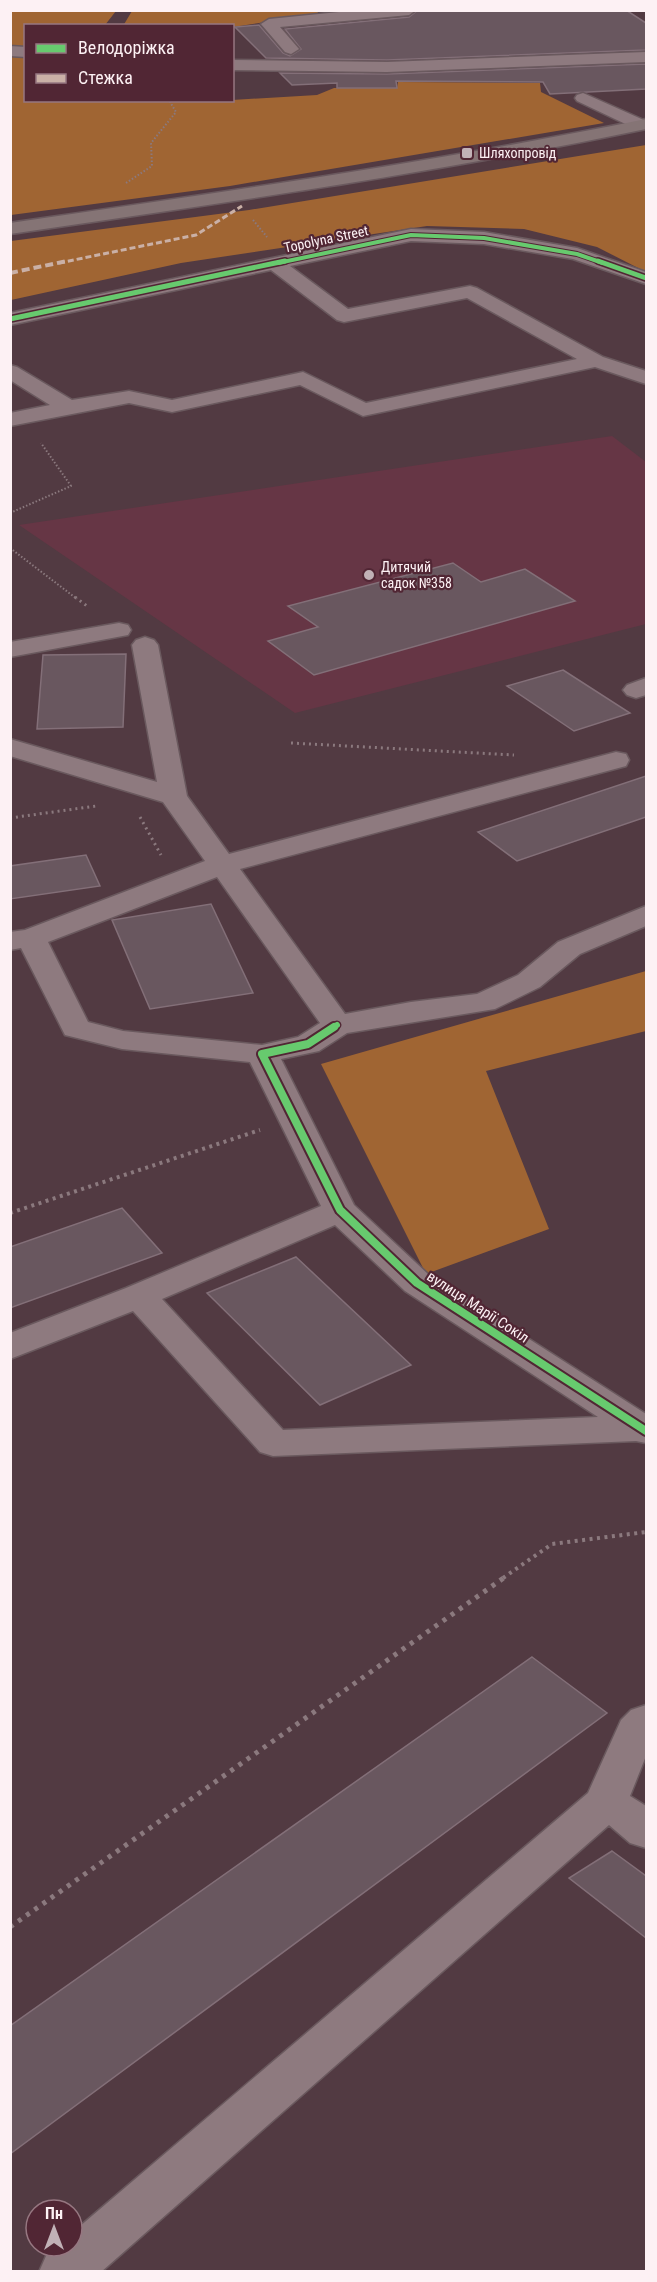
<svg xmlns="http://www.w3.org/2000/svg" width="657" height="2282" viewBox="0 0 657 2282" font-family="'Roboto Condensed',sans-serif">
	<rect width="100%" height="100%" fill="#523a42"/>
	<path fill="#663645" d="M612 436 646 462V624L295 713 19 525Z"/>
	<path fill="#a06533" d="M316 10 319 14 233 27 123 26 132 11Z
		M10 11H116L105 25 26 26 25 48 11 47Z
		M10 56 25 57 26 100H232L317 95 334 88H397L398 82 540 83 541 92 604 123 230 186 11 215Z
		M646 145V272L597 247 524 229 427 226 181 263 11 300V241L249 210Z
		M646 971V1031L486 1071 549 1229 426 1274 321 1064Z"/>
	<path fill="#69575f" stroke="#836f78" stroke-width="1.5" d="M418 10H626L646 23V50L387 60 266 58 235 27 259 25 283 53 290 56 301 49 285 29 409 17Z
		M646 64V89L550 94 543 82 396 81 397 88H337V83L292 85 280 73 387 74Z
		M453 563 481 582 525 569 575 601 314 675 268 641 318 627 288 606Z
		M126 654 123 727 37 729 43 655Z
		M563 670 630 713 574 731 507 686Z
		M646 776V817L517 861 478 832Z
		M86 855 100 886 10 899V866Z
		M211 904 253 993 150 1009 112 920Z
		M122 1208 162 1253 10 1308V1247Z
		M296 1257 411 1365 320 1405 207 1293Z
		M532 1657 607 1713 10 2154V2026Z
		M612 1851 646 1876V1938L569 1878Z"/>
	<g fill="none" stroke-linecap="round" stroke-linejoin="round">
		<g stroke="#6a595e" stroke-width="3">
			<path id="minor" d="M359 10H416L409 15 280 27 299 49 291 54 285 52 261 24 269 19Z
				M10 46 26 47V57L10 56Z
				M646 52V62L387 72 232 70V60L387 62Z
				M583 93 646 121V129H636L577 101 575 98 577 95Z
				M411 229 484 232 577 248 646 272V284L573 259 484 244 411 241 290 266 348 309 470 286 477 288 603 357 646 371V384L595 367 363 416 300 385 172 412 129 403 10 426V413L50 405 10 380V365L17 367 72 400 129 391 172 400 303 372 366 403 577 359 467 298 344 322 337 320 271 270 10 325V313Z
				M119 623 128 625 131 630 128 635 10 657V642Z
				M145 637 154 640 158 645 187 796 229 854 616 752 626 754 629 760 626 766 240 869 345 1014 411 1002 477 994 518 975 558 942 646 906V926L580 954 540 987 495 1009 347 1033 319 1051 281 1059 354 1205 429 1275 646 1414V1443L636 1441 273 1456 260 1452 133 1311 10 1359V1333L126 1288 321 1206 250 1062 122 1049 65 1035 21 948 10 950V932L25 930 205 861 163 802 10 756V739L157 782 132 645 136 640ZM217 877 320 1023 298 1037 262 1045 123 1031 88 1022 48 942ZM335 1225 405 1291 598 1417 283 1430 162 1299Z
				M646 678V695L636 698 627 695 623 690 627 685Z
				M646 1705V1756L630 1796 646 1806V1848L630 1843 609 1825 101 2272H39L46 2256 57 2246H72V2233L588 1793 621 1720 631 1710Z"/>
		</g>
		<g stroke="#6a595e" stroke-width="3">
			<path id="major" d="M646 119V129C436 173 223 203 10 234V223C223 192 435 162 646 119Z"/>
		</g>
		<path stroke="#8b797e" stroke-width="2" stroke-dasharray="1.5 2" stroke-linecap="butt" d="M126 183 152 166 151 143 176 112 169 100
			M253 220 267 237
			M10 513 71 486 41 443
			M10 548 77 599"/>
		<path stroke="#8b797e" stroke-width="3" stroke-dasharray="2 4" stroke-linecap="butt" d="M75 597 87 606
			M291 743 514 755
			M140 817 161 855
			M10 818 96 806"/>
		<path stroke="#8b797e" stroke-width="4" stroke-dasharray="3 4.5" stroke-linecap="butt" d="M10 1213 260 1130
			M503 1578 552 1544 646 1532"/>
		<path stroke="#8b797e" stroke-width="5" stroke-dasharray="4 6" stroke-linecap="butt" d="M10 1927 505 1577"/>
		<use href="#minor" fill="#8e7a7f" fill-rule="evenodd"/>
		<use href="#major" fill="#857475" fill-rule="evenodd"/>
		<path stroke="#cab0a6" stroke-width="3" stroke-dasharray="6 3" stroke-linecap="butt" d="M59 263 196 235 242 206"/>
		<path stroke="#cab0a6" stroke-width="4" stroke-dasharray="8 4" stroke-linecap="butt" d="M10 273 67 261"/>
		<g stroke="#512634" stroke-width="6">
			<path id="cycleway-far3" d="M278 263 411 235 484 238 577 254 603 263"/>
		</g>
		<g stroke="#512634" stroke-width="8">
			<path id="cycleway-far2" d="M598 261 646 278
				M10 319 285 261"/>
		</g>
		<g stroke="#512634" stroke-width="9">
			<path id="cycleway-far1" d="M332 1028 337 1025"/>
		</g>
		<g stroke="#512634" stroke-width="12">
			<path id="cycleway" d="M334 1027 308 1044 262 1054 340 1210 417 1283 646 1431"/>
		</g>
		<use href="#cycleway-far3" stroke="#67ca6e" stroke-width="4"/>
		<use href="#cycleway-far2" stroke="#67ca6e" stroke-width="5"/>
		<use href="#cycleway-far1" stroke="#67ca6e" stroke-width="6"/>
		<use href="#cycleway" stroke="#67ca6e" stroke-width="8"/>
	</g>
	<g fill="#c1b1b6" stroke="#512634" stroke-width="2">
		<rect x="461" y="147" width="12" height="12" rx="3"/>
		<circle cx="369" cy="575" r="6"/>
	</g>
	<g text-anchor="middle" stroke-width="4.5" stroke-linejoin="round" paint-order="stroke">
		<g font-size="14" fill="#fdf1f4" stroke="#512634" text-anchor="start">
			<text x="479" y="158">Шляхопровід</text>
			<text x="381" y="572">Дитячий<tspan x="381" dy="16">садок №358</tspan></text>
		</g>
		<g font-size="14" fill="#fdf1f4" stroke="#512634">
			<text transform="translate(326 239) rotate(-12)" y="5">Topolyna Street</text>
		</g>
		<g font-size="15" fill="#fdf1f4" stroke="#512634">
			<text transform="translate(478 1307) rotate(33)" y="5">вулиця Марії Сокіл</text>
		</g>
	</g>
	<rect width="657" height="2282" fill="none" stroke="#fdf1f4" stroke-width="24"/>
	<rect x="24" y="24" width="210" height="78" fill="#512634" stroke="#967781" stroke-width="1.5"/>
	<rect x="36" y="44" width="30" height="9" fill="#67ca6e" stroke="#967781" stroke-width="1.5"/>
	<text x="78" y="54" font-size="18" fill="#fdf1f4">Велодоріжка</text>
	<rect x="36" y="74" width="30" height="9" fill="#cab0a6" stroke="#967781" stroke-width="1.5"/>
	<text x="78" y="84" font-size="18" fill="#fdf1f4">Стежка</text>
	<g transform="translate(54 2228)"><circle r="28" fill="#512634" stroke="#967781" stroke-width="1.5"/>
	<path d="M0-4.5L10 22L0 15L-10 22Z" fill="#c1b1b6"/>
	<text y="-9" font-size="16" font-weight="bold" text-anchor="middle" fill="#fdf1f4">Пн</text>
	</g>
</svg>
